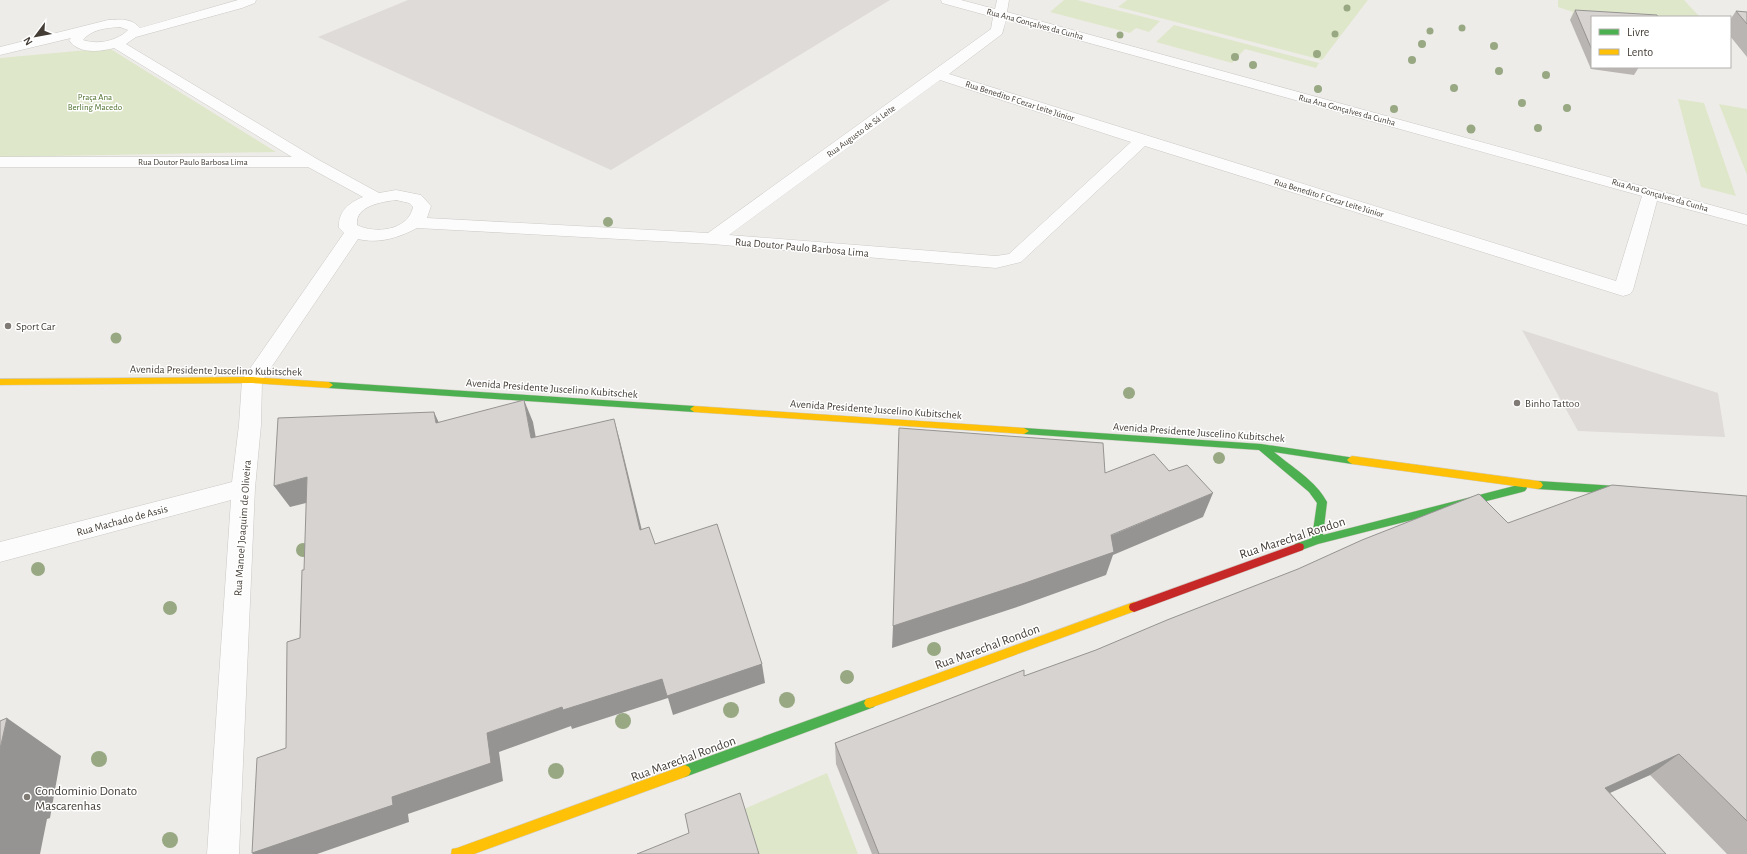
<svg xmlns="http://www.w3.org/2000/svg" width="1747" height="854" viewBox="0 0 1747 854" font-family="'Alegreya Sans',sans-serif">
	<rect width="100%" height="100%" fill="#eeece9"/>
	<path fill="#dfe7ca" d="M1064 0H1077L1160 21 1149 32 1136 28 1130 33 1050 12Z
		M1127 0H1368L1322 60 1118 7Z
		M1558 0H1684L1700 17H1592L1570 20 1573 12 1558 7Z
		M1174 25 1319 63 1316 68 1245 49 1232 63 1156 42Z
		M109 48 276 152 0 157V58Z
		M1678 99 1704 103 1736 196 1701 187Z
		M1719 104 1747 109V175Z
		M827 773 858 854H758L744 809Z"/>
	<path fill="#dedbd9" d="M408 0H890L611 170 318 37Z
		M1522 330 1718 393 1725 437 1578 431Z"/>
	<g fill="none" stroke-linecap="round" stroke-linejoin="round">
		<g stroke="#cbc8c5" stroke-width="1">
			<path id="street" d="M238 0H256L255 3 242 8 136 37 126 44 317 159 379 193 396 190 421 195 431 206 427 218 708 233 991 29 993 17 942 3 941 0H961L995 9 997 0H1009L1007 12 1747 215V225L1657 201 1633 290 1630 294 1623 296 1145 146 1021 262 996 268 712 244 417 228C398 238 379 244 358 239L262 381 261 425 255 488 239 854H207L231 500 0 562V542L232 482 239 425 242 380 344 233 339 228C338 212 348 203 363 197L308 167H0V157H292L114 48C99 52 78 54 69 40L71 38 0 55V47L108 20C120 19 132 18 140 28ZM1006 20 1642 196 1616 281 949 74 1002 34ZM120 27 128 30C117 41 98 45 83 40 92 29 106 28 120 27ZM940 80 1131 142 1009 254 996 256 729 235ZM396 200 409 203 413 207C408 231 375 234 357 225 355 206 381 202 396 200Z"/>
		</g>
		<g stroke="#cfcbc3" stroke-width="1">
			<path id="fast" d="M329 382 694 406 698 409 694 412 329 388 325 385Z
				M1024 428 1261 444 1355 458 1357 460 1355 462 1352 464 1274 452C1292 467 1316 481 1327 502L1323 535 1522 484 1525 485 1527 488 1525 491 1522 492 1318 544 1299 551 1295 550 1294 547 1295 544 1312 538 1317 503 1309 492 1259 450 1024 434 1019 431Z
				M1538 481 1632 487 1635 488 1637 491 1635 494 1632 495 1538 489 1535 488 1533 485 1535 482Z
				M870 698 874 699 876 703 874 707 685 777 681 775 679 771 681 767 685 765Z"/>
		</g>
		<g stroke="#cfcbc3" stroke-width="1">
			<path id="slow" d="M252 377 329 382 333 385 329 388 252 383 0 385V379Z
				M694 406 1024 428 1029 431 1024 434 694 412 690 409Z
				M1352 456 1538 481 1541 482 1543 485 1541 488 1538 489 1352 464 1349 462 1347 460 1349 458Z
				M1134 602 1138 604 1139 607 1138 610 870 708 866 707 864 703 866 699 870 698Z
				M685 765 689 767 691 771 689 775 685 777 474 854H451L452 849 457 848Z"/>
		</g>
		<g stroke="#cfcbc3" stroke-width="1">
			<path id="jam" d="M1299 543 1303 544 1304 547 1303 550 1134 612 1130 610 1129 607 1130 604Z"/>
		</g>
		<use href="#street" fill="#fcfcfc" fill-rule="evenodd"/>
		<use href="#fast" fill="#4caf50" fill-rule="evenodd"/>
		<use href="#slow" fill="#ffc107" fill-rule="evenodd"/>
		<use href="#jam" fill="#c62828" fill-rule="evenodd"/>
	</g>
	<g fill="#97a882">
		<circle cx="1347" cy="8" r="3.5"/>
		<circle cx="1462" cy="28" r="3.5"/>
		<circle cx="1430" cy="31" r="3.5"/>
		<circle cx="1335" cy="34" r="3.5"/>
		<circle cx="1120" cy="35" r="3.5"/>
		<circle cx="1422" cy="44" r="4"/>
		<circle cx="1494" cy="46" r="4"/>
		<circle cx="1317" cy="54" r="4"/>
		<circle cx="1235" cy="57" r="4"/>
		<circle cx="1412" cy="60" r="4"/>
		<circle cx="1253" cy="65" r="4"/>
		<circle cx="1499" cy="71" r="4"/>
		<circle cx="1546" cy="75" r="4"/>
		<circle cx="1454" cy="88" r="4"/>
		<circle cx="1318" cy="89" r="4"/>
		<circle cx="1522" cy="103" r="4"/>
		<circle cx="1567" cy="108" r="4"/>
		<circle cx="1394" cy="109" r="4"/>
		<circle cx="1538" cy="128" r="4"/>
		<circle cx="1471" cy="129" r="4.5"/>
		<circle cx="608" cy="222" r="5"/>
		<circle cx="116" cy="338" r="5.5"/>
		<circle cx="1129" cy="393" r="6"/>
		<circle cx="1219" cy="458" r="6"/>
		<circle cx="303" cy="550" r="7"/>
		<circle cx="38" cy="569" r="7"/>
		<circle cx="170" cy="608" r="7"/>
		<circle cx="934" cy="649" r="7"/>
		<circle cx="847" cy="677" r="7"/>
		<circle cx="787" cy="700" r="8"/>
		<circle cx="731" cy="710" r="8"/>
		<circle cx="623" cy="721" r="8"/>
		<circle cx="99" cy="759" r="8"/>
		<circle cx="556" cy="771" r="8"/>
		<circle cx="170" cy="840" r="8"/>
	</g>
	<path fill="#b8b5b3" d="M1575 10 1592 17V67H1639L1634 75 1591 69 1570 20Z
		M1736 11 1747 12V57L1730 36V20Z
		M1668 67H1677L1676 68Z
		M1747 496V854H1727L1650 775 1610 793 1666 854H872L836 764 835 743 1024 676 1508 523Z"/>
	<path fill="#969492" d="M524 400 533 422 540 460 531 438Z
		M434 412 444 434 436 423Z
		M614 419 620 441 647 551 640 530Z
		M307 477 322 499 290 507 274 486Z
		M1213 493 1203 517 1113 555 1106 575 1020 606 892 648 893 626Z
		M762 664 765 683 673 715 668 698 572 729 571 726 499 752 503 781 408 814 409 822 317 854H253L252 853 487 733 562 707 662 679Z
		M7 718 61 756 50 818 47 819 40 854H0V749Z
		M1679 754 1650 775 1578 807 1605 788Z"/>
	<path fill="#d6d3d0" stroke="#969492" d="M1575 10 1657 15 1658 17H1592V50Z
		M1736 11 1747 12V24Z
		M524 400 531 438 614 419 640 530 649 527 655 544 717 524 762 664 667 696 662 679 563 710 562 707 487 733 491 763 392 797 393 805 252 853 257 758 286 748 287 642 300 638 302 570H304L307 477 274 486 278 418 434 412 436 423Z
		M899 428 1103 443 1105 473 1154 454 1169 471 1187 465 1213 493 1111 535 1114 552 1025 583 893 626Z
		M1612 485 1747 496V821L1679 754 1605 788 1666 854H879L835 743 1024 670V676L1096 650 1167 620 1298 569 1362 540 1479 494 1508 523Z
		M7 718 0 749V721Z
		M740 793 759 854H637L689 833 685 814Z"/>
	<g fill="#807a75" stroke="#fff" stroke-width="1.5">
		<circle cx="8" cy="326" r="4"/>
		<circle cx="1517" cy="403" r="4"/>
		<circle cx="27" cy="797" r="4"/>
	</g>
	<g text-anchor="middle" stroke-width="3" stroke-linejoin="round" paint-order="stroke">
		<g font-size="9" fill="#443d36" stroke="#fff">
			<text transform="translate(1035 24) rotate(15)" y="3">Rua Ana Gonçalves da Cunha</text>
			<text transform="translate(1020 101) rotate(18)" y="3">Rua Benedito F Cezar Leite Júnior</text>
			<text transform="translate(1347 110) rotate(15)" y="3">Rua Ana Gonçalves da Cunha</text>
			<text transform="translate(861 131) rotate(-36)" y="3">Rua Augusto de Sá Leite</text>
			<text x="193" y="165">Rua Doutor Paulo Barbosa Lima</text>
			<text transform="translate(1660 195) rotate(16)" y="3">Rua Ana Gonçalves da Cunha</text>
			<text transform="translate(1329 198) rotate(17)" y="3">Rua Benedito F Cezar Leite Júnior</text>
		</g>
		<g font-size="9" fill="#4f712e" stroke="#fff">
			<text x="95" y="100">Praça Ana<tspan x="95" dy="10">Berling Macedo</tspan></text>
		</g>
		<g font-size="11" fill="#443d36" stroke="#fff">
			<text transform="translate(802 247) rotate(5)" y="4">Rua Doutor Paulo Barbosa Lima</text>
			<text transform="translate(216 370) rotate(1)" y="4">Avenida Presidente Juscelino Kubitschek</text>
			<text transform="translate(552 388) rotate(4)" y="4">Avenida Presidente Juscelino Kubitschek</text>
			<text transform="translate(876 409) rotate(4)" y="4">Avenida Presidente Juscelino Kubitschek</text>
			<text transform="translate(1199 432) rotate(4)" y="4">Avenida Presidente Juscelino Kubitschek</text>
			<text transform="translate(122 520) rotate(-15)" y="4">Rua Machado de Assis</text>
			<text transform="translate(242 528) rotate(-86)" y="4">Rua Manoel Joaquim de Oliveira</text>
		</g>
		<g font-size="11" fill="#443d36" stroke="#fff" text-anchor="start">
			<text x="16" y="330">Sport Car</text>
			<text x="1525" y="407">Binho Tattoo</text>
		</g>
		<g font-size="13" fill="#443d36" stroke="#fff">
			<text transform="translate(1292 537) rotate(-18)" y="5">Rua Marechal Rondon</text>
			<text transform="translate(987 646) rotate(-20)" y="5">Rua Marechal Rondon</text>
			<text transform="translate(683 758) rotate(-20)" y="5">Rua Marechal Rondon</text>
		</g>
		<g font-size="13" fill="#443d36" stroke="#fff" text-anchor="start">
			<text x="35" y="795">Condominio Donato<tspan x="35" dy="15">Mascarenhas</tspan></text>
		</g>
	</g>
	<rect x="1591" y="16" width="140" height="52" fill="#ffffff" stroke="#b4b1af"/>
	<rect x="1599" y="29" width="20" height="6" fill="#4caf50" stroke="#b4b1af"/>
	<text x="1627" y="36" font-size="12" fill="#443d36">Livre</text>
	<rect x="1599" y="49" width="20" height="6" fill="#ffc107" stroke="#b4b1af"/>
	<text x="1627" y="56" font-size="12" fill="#443d36">Lento</text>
	<g transform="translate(36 36) rotate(238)" stroke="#ffffff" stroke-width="3" paint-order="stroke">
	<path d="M0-3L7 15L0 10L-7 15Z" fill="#443d36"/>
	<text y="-6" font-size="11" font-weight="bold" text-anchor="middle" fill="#443d36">N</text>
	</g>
</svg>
